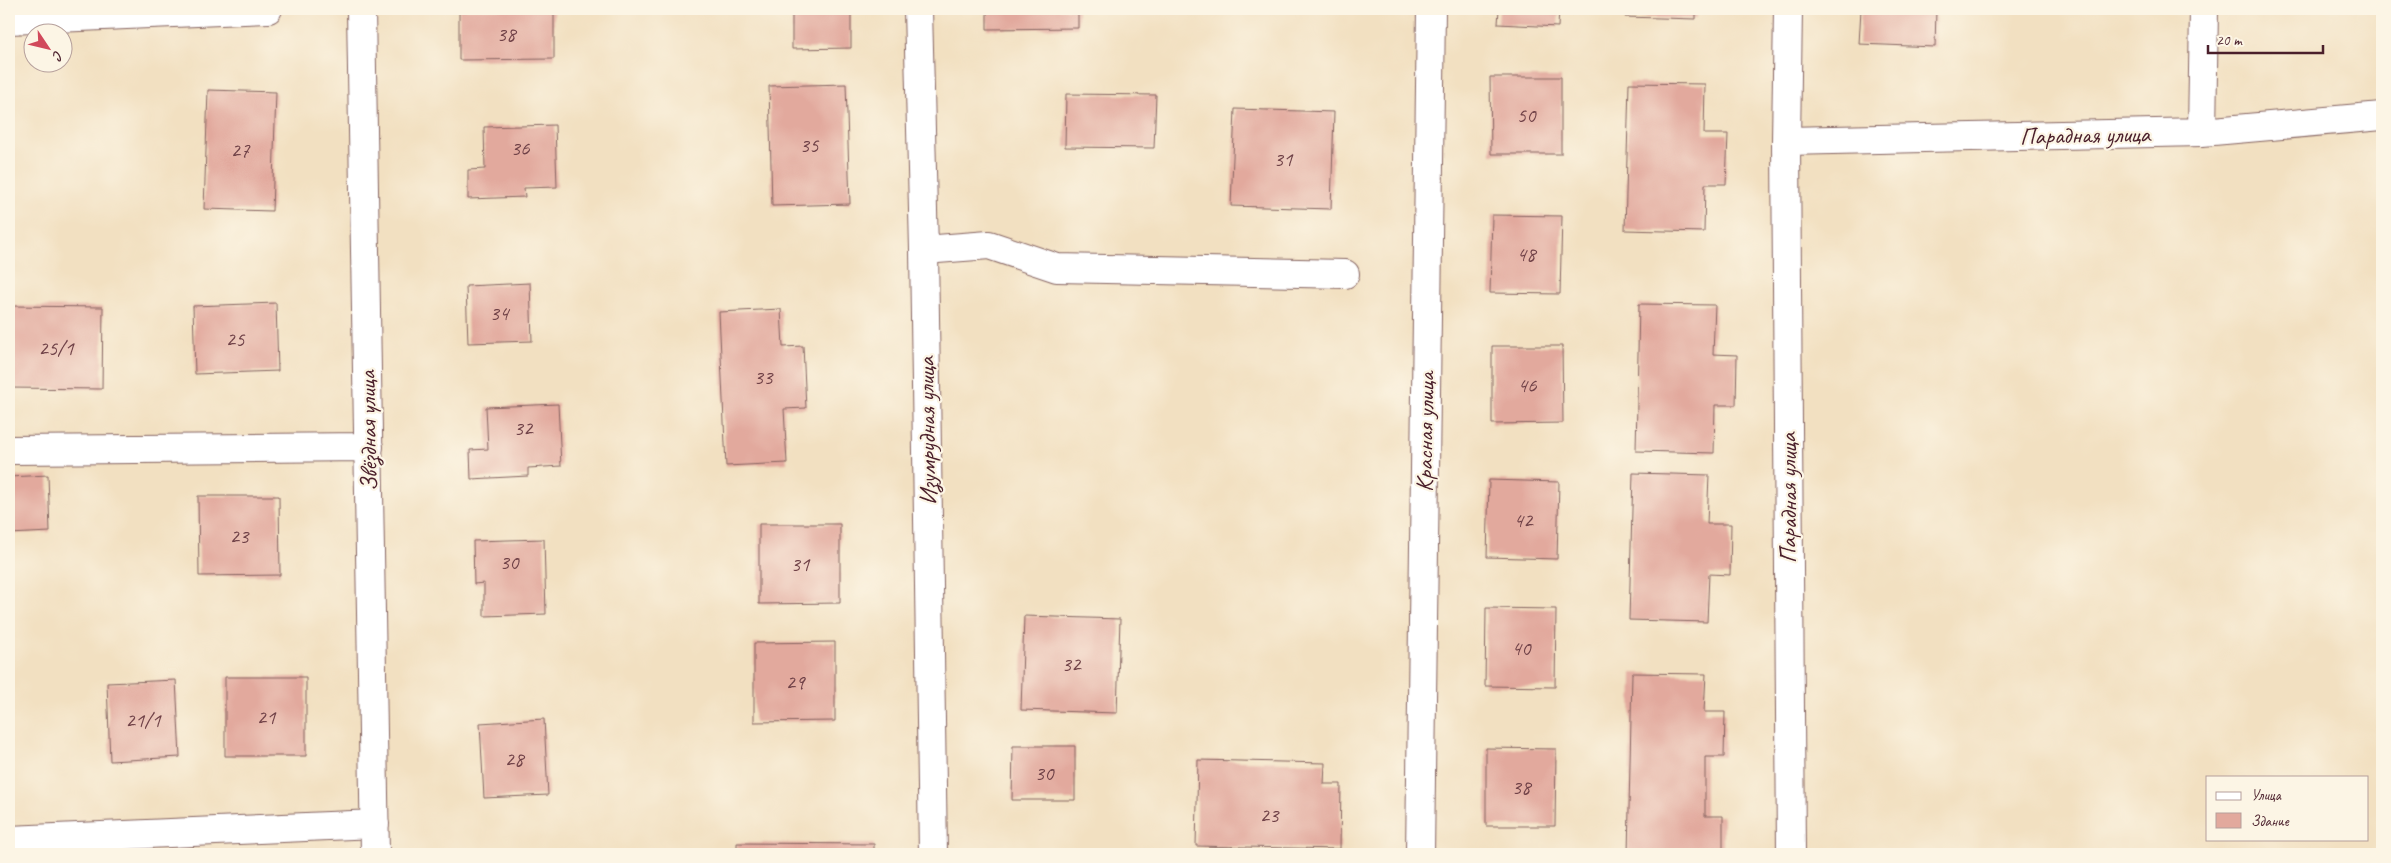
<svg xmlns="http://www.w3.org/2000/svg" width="2391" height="863" viewBox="0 0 2391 863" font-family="Caveat,sans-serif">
	<rect width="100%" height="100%" fill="#fcf5e5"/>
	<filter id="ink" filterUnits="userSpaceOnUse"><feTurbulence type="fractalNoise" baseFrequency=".02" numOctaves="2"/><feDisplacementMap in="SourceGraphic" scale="10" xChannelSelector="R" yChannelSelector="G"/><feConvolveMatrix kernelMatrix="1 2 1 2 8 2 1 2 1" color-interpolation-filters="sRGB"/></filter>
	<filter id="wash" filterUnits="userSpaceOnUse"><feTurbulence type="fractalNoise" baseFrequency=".0096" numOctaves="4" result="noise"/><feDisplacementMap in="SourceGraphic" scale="20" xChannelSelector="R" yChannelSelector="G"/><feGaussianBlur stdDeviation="1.12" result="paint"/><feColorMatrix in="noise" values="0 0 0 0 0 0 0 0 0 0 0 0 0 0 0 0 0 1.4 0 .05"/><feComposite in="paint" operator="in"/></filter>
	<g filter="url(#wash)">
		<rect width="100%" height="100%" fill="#f2e0c1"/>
		<g id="blocks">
			<path fill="#e2a99d" d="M459 9H554V59L459 60Z
				M792 9H851V48L792 49Z
				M987 9H1078V28L987 29Z
				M1499 9H1559L1558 27 1498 24Z
				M1625 9H1696V19L1625 17Z
				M1861 9H1936L1935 47 1859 44Z
				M1490 77H1561V154H1491Z
				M1629 83 1705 84 1704 134H1728L1726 184H1705L1704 232 1625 230Z
				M846 84 850 204 772 206 769 86Z
				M208 90 276 92 272 211 204 209Z
				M1066 94 1156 95 1154 148 1065 147Z
				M1235 109 1334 112 1331 209 1231 206Z
				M555 125 557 187 524 188 525 197 468 199V170L485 169 484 127Z
				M1492 215 1562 216 1560 294 1490 293Z
				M530 283 532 341 468 343 466 286Z
				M276 303 278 371 195 374 193 306Z
				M1639 304 1715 305 1713 354 1737 355 1736 405H1715L1714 453 1636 451Z
				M9 306 103 307 102 389 9 388Z
				M781 309 783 347 803 346 806 408 784 409 787 463 726 466 719 312Z
				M1492 346H1562L1563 423 1492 424Z
				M558 404 561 466 528 468V476L471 479 470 450 488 449 486 407Z
				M1633 473 1709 475 1707 524H1731L1730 575 1709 574 1707 622 1629 620Z
				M48 475 50 532 9 534V477Z
				M1489 480 1559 482 1557 559 1487 557Z
				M198 496H279L280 575 199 576Z
				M759 524H840V603L759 604Z
				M544 539 546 614 484 616V583L474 584 473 541Z
				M1486 608 1556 609 1555 687 1485 686Z
				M1024 616 1120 619 1117 713 1021 710Z
				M835 642V721L754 722V643Z
				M1632 673 1706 674 1704 712H1725L1724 757H1705V816H1723V854H1628Z
				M225 677H306V756H225Z
				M176 680 180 757 110 761 107 683Z
				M544 719 548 795 484 798 480 723Z
				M1013 746H1075V800H1012Z
				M1486 748 1556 749 1555 826H1486Z
				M1198 760 1325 763 1324 784H1341L1340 849 1196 846Z
				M737 843 874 844V854H737Z"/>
		</g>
	</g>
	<g filter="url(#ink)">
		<use href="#blocks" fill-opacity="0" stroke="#856360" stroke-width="1"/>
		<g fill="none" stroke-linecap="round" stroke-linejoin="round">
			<g stroke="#856360" stroke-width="30">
				<path id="minor" d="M361 9 375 854
					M918 9 924 250 933 854
					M1788 9 1786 141 1791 854
					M9 20 268 9
					M2202 132 2204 9
					M1786 141 2202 132 2382 116
					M924 250 989 245 1057 268 1345 274
					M9 450 369 447
					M9 840 375 824
					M1420 854 1431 9"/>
			</g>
			<use href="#minor" stroke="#fff" stroke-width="28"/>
		</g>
	</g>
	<g text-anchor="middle" stroke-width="4.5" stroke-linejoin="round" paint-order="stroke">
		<g font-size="21" fill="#704248">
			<text x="506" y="41">38</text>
			<text x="1526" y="122">50</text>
			<text x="809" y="152">35</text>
			<text x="520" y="155">36</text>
			<text x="240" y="157">27</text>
			<text x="1283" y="166">31</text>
			<text x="1526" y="261">48</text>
			<text x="499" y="320">34</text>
			<text x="235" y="346">25</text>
			<text x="56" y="355">25/1</text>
			<text x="763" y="384">33</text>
			<text x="1527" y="392">46</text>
			<text x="523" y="435">32</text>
			<text x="1523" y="527">42</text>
			<text x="239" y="543">23</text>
			<text x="509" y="569">30</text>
			<text x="800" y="571">31</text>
			<text x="1521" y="655">40</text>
			<text x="1071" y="671">32</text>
			<text x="795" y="689">29</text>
			<text x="266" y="724">21</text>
			<text x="143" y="727">21/1</text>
			<text x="514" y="766">28</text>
			<text x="1044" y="780">30</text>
			<text x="1521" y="794">38</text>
			<text x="1269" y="822">23</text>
		</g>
		<g font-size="24" fill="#4a1f2b" stroke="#fcf5e5">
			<text transform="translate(2085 135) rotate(-1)" y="8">Парадная улица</text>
			<text transform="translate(368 431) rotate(-91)" y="8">Звёздная улица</text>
			<text transform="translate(927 431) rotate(-91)" y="8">Изумрудная улица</text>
			<text transform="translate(1425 432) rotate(-89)" y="8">Красная улица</text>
			<text transform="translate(1788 498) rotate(-90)" y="8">Парадная улица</text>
		</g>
	</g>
	<rect width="2391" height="863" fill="none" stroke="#fcf5e5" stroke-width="30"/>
	<rect x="2206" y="776" width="162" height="65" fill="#fcf5e5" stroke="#b59f9b"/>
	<rect x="2216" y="792" width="25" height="8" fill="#ffffff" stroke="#b59f9b"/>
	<text x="2251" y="800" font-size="15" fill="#4a1f2b">Улица</text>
	<rect x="2216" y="813" width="25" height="15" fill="#e2a99d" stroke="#b59f9b"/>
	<text x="2251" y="826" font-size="15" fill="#4a1f2b">Здание</text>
	<g transform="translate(48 48) rotate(125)"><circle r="24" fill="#fcf5e5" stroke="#b59f9b"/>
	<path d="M0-4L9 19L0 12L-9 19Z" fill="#d1495b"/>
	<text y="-8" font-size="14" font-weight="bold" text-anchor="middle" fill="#4a1f2b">С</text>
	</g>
	<path d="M2208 45v8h115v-8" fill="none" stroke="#4a1f2b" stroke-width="2.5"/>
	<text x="2216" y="45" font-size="15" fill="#4a1f2b" stroke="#fcf5e5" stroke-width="4" paint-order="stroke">20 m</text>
</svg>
